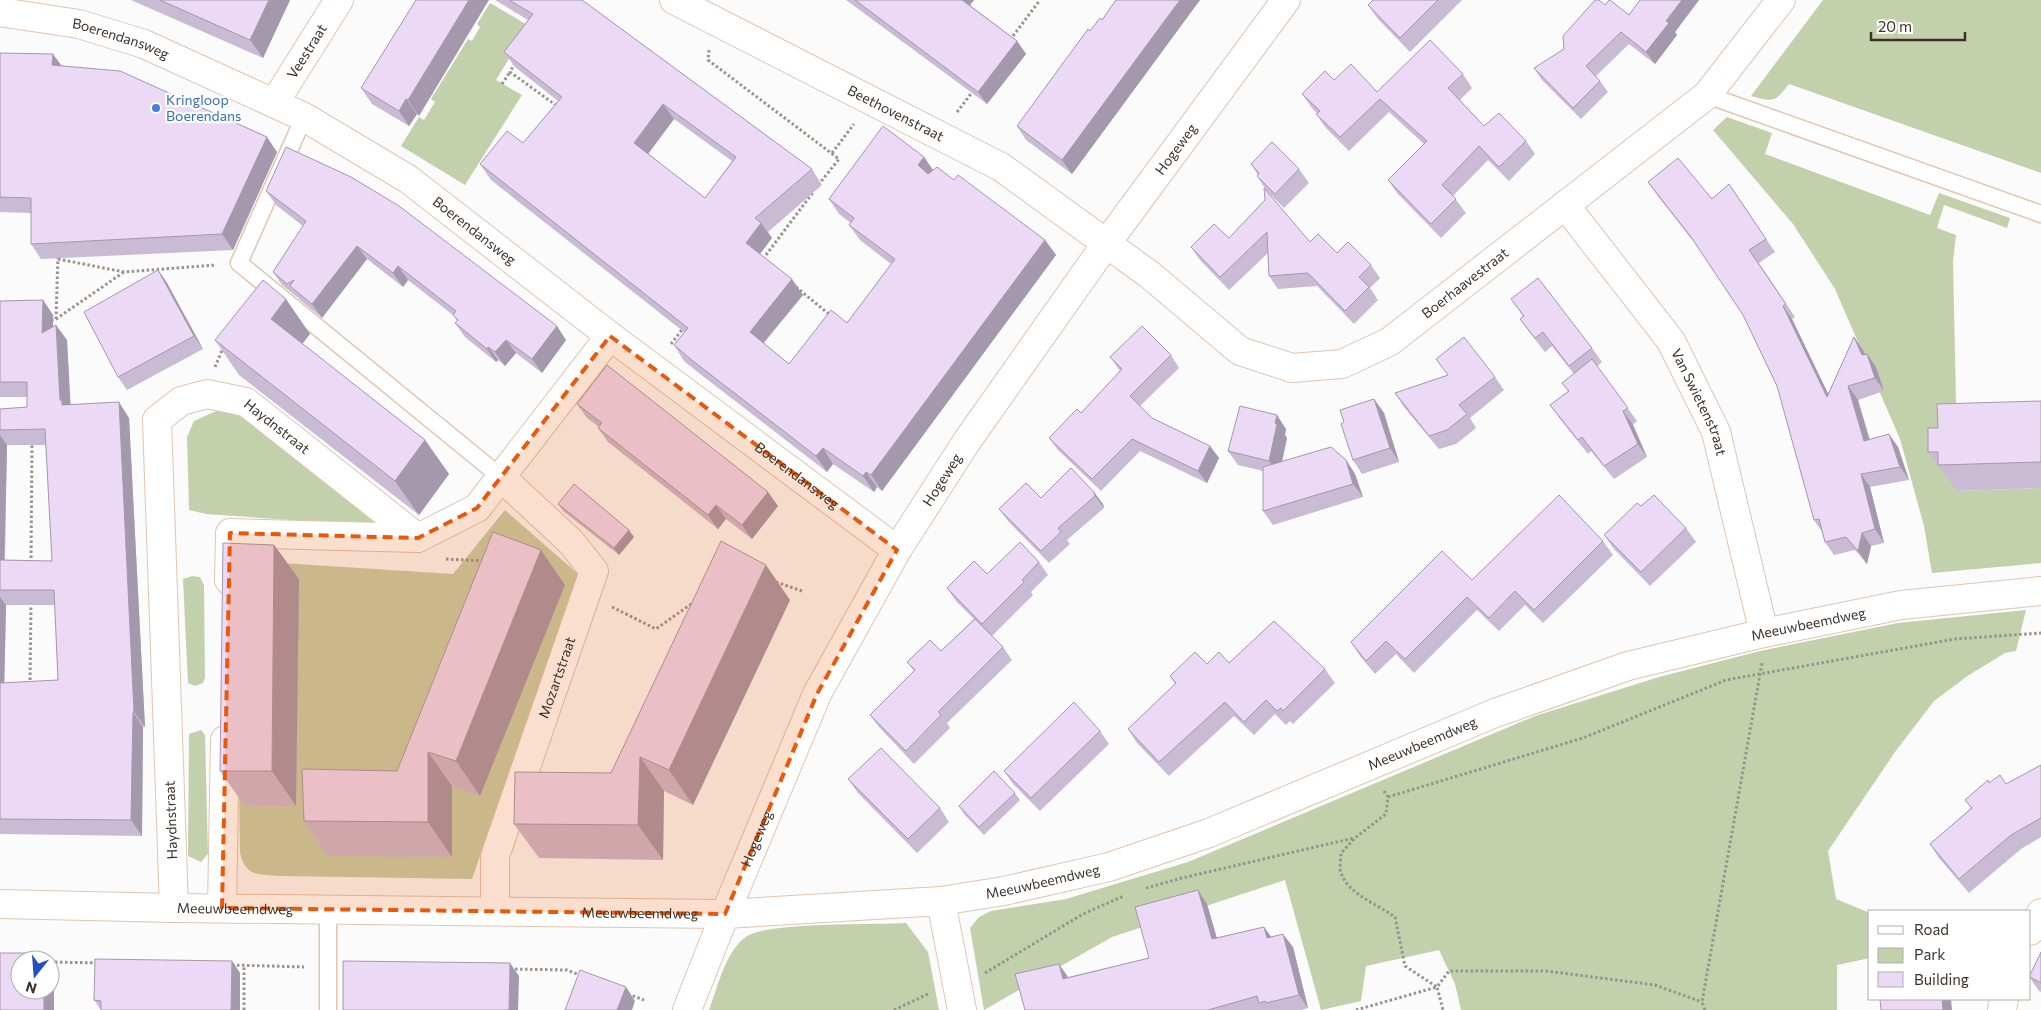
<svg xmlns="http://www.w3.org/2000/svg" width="2041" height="1010" viewBox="0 0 2041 1010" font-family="Commissioner,sans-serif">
	<rect width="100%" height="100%" fill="#fbfbfb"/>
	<path fill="#c3d0ac" d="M1823 0H2041V173L1789 84C1774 103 1774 102 1751 96Z
		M490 3 529 26 496 80 522 95 465 185 401 146 419 117 424 120 435 102 431 99 468 39 472 41 480 27 477 24Z
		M1727 117 1772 133 1765 154 1930 215 1939 193 2010 218 2007 228 1944 205 1937 228 1956 235 1953 262 1958 491 2041 488V563L1932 573 1924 526 1900 439 1835 289 1793 224 1713 130Z
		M221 409 246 419 388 527 206 514 189 510 187 437 194 421Z
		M505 510 578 574 472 879 280 876C258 874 246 877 240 853L236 560 453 574Z
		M192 576 200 577 204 585 205 678 203 683 195 686 188 683 183 579Z
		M2026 610 2016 651 2005 653 1969 675 1934 701 1895 752 1828 851 1836 899 1870 913V958L1837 965V1010H1461L1455 984 1439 950 1366 966 1361 1001 1321 1010 1285 880 1112 937 984 1010 970 928 979 917 991 911 1066 899 1188 862 1535 716 1659 677 1760 651 1898 623Z
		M201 730 205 735 208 854 201 862 188 856 189 734Z
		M906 923 928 952 939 1010H709C718 987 725 951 747 936 770 922 875 925 906 923Z"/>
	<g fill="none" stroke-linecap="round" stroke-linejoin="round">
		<g stroke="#e1c5af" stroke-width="19">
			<path id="lane" d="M1707 95 2041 214
				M304 117 239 263 502 478
				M328 1010V909"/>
		</g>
		<g stroke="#e1c5af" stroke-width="30">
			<g id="street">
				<path id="s1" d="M674 0 1001 167 1150 275 1240 351 1292 368 1342 364 1389 342 1707 95 1781 0"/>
				<path id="s2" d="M0 12 79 24 144 44 304 117 408 179 610 336 897 550"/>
				<path id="s3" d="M275 102 339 0"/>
				<path id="s4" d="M1565 205 1671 341 1716 432 1764 633"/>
				<path d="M229 580 230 533 418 538 477 508 610 336"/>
				<path d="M941 901 962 1010"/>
				<path id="s5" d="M0 904 174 908 725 914 941 901 1004 891 1109 867 1209 833 1495 713 1628 666 1764 633 1901 605 2041 591"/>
				<path id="s6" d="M174 908 157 420 181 401 207 394 246 402 418 538"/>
				<path d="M222 908 225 740"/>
				<path id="s7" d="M495 911V856L594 571 571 542 502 478"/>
				<path d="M2030 931 2041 913"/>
				<path id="s8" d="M687 1010 725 914 817 694 897 550 967 441 1106 244 1286 0"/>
				<path d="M2002 1010 2004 999"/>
			</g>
		</g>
		<path stroke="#99938f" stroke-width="3" stroke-dasharray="2.5 2.5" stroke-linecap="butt" d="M1010 40 1040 0
			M709 50 708 60 839 159 819 184
			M515 63 510 72 557 106
			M502 84 510 72
			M957 112 973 91
			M832 153 854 124
			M58 259 124 272 216 265
			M763 259 814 191
			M796 287 830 315
			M56 319 58 256
			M51 320 56 319 124 272
			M671 344 684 327
			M215 367 223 348
			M446 559 484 561
			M31 563 32 441
			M776 582 802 591
			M612 607 656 629 694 602
			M30 685 31 601
			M1384 791 1388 797 1386 814 1355 838 1341 853C1341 859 1339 868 1341 873 1348 894 1377 904 1395 917L1405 966 1437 987 1449 971H1546L1655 985 1702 1002
			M1388 797 1583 738 1726 680 1955 639 2041 633
			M1146 888 1182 878 1354 838
			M50 962 99 963
			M232 965 304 967
			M510 969 567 970 582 976
			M985 973 1083 914 1124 896
			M628 994 644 1000
			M244 1010V966
			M894 1010 928 994
			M1356 1010 1437 987 1443 1010
			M1705 1010 1702 1002 1762 663"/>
		<use href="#lane" stroke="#fff" stroke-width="16"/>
		<use href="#street" stroke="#fff" stroke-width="28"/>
	</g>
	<path fill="#cabbd4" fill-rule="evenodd" d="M131 0H290L263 58Z
		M416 0 419 116 417 114 409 126 372 104 361 88Z
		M495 0H582L812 169 822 185 768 232 772 238 760 254 803 295 764 343 789 364 847 323 891 264 860 240 849 225 851 223 839 214 829 199 924 157 933 170 954 180 1045 240 1056 255 882 491 877 487 874 492 833 464 827 472 704 377 684 361 674 345 684 332 491 180 480 164 523 143 558 101 515 67 504 52 528 20ZM674 119 732 161 705 198 648 154Z
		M846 0H974L970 5 1017 41 1026 54 987 104Z
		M1116 0H1200L1072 174 1026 140 1017 126 1090 31 1102 20Z
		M1373 0H1462L1410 52 1378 19 1368 5Z
		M1640 0H1699L1675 32 1677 35 1655 64 1629 44 1596 76 1600 81 1608 92 1581 119 1542 80 1534 68 1564 49 1605 5 1629 15Z
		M0 53 62 66 277 152 233 250 41 259 31 244V213L0 212Z
		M1463 74 1472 88 1460 100 1484 126 1526 141 1535 154 1509 181 1488 160 1453 196 1466 213 1441 238 1397 193 1388 180 1424 144 1389 112 1349 151 1326 128 1316 114 1317 113 1312 108 1302 94 1377 92Z
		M1251 164 1299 169 1309 183 1284 208 1266 190 1257 176 1258 175Z
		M1648 182 1712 199 1729 184 1775 252 1759 263 1795 317 1792 319 1828 394 1854 337 1863 350 1865 354H1867L1876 367 1884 391 1858 400 1869 440 1898 447 1909 480 1870 487 1884 543 1871 546 1867 564 1855 550 1834 555 1825 542 1822 532 1814 520 1777 386 1743 315 1697 246 1657 195Z
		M266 191 566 340 542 373 516 353 505 366 498 360 496 362 465 337 455 323 457 321 453 315 408 280 403 287 367 259 322 318 299 299 298 297H297L282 285 273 272 303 226 276 205Z
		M1265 200 1310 242 1337 253 1371 265 1380 278 1370 288 1378 300 1354 324 1317 286 1278 289 1269 276 1268 253 1229 290 1200 260 1191 247 1229 238Z
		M158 270 167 283 203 349 127 390 118 377Z
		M1511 299 1592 348 1602 362 1597 366 1637 421 1633 425 1647 457 1614 479 1591 451 1588 454 1560 419 1550 405 1568 391 1562 383 1574 374 1552 346 1545 352 1530 333 1520 319 1523 316Z
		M43 300 53 315V326L67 340 70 405 129 418 145 727H143L142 836 0 834V409L27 407V397H0V301ZM7 445H46L52 561 5 560ZM6 605H55L58 680 4 683Z
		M310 334 302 344 425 440 449 474 419 515 239 375 215 340Z
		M1171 355 1179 368 1140 406 1152 418 1210 446 1219 458 1207 483 1140 451 1101 491 1058 450 1049 438 1081 413 1120 371 1110 357Z
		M1495 377 1504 390 1470 418 1476 428 1456 444 1439 449 1404 407 1395 393Z
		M1374 399 1384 413 1399 462 1362 474 1353 460 1344 422Z
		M2041 401V488L1957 491 1928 452 1938 428Z
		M577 404 778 506 752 539 726 519 718 529 608 442 598 428 599 427 587 418Z
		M1286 429 1285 435 1287 438 1282 462 1346 460 1355 474 1363 497 1273 525 1263 511V471L1238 465 1228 451Z
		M1071 468 1103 504 1104 508 1067 540 1070 544 1049 563 1008 521 999 509 1041 498Z
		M558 504 634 537 619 555 563 511Z
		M1641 506 1686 528 1696 542 1650 586 1614 549 1604 535Z
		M1603 541 1613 555 1543 623 1525 605 1499 631 1477 610 1414 673 1396 654 1375 674 1360 656 1351 642 1472 580Z
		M274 545 299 579 296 806 244 805 220 771Z
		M1039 562 1048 575 1031 592 1033 595 992 636 1003 647 1012 660 947 723 950 728 914 764 879 727 870 715 914 671 907 662 941 651 974 619 956 601 947 588 987 574Z
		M565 585 480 796 452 786V857L328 856 304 821 397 771Z
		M790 600 693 805 664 791 663 860 539 858 514 824 611 773Z
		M1229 663 1325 669 1335 683 1293 724 1290 721 1286 725 1275 714 1254 735 1234 716 1169 776 1137 743 1128 729 1175 684 1170 676 1207 664Z
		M1100 731 1109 744 1040 811 1013 784 1004 771Z
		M2041 765V837L2021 849 1969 893 1939 858 1930 844 1971 808 1965 800 1989 783 2006 784Z
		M848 779 940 808 949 822 917 853 858 793Z
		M1015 793 1020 800 984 835 964 814 959 806Z
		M1207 904 1217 938 1264 927 1271 937 1293 947 1308 1008 1301 1010H1025L1068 977 1149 958Z
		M2041 952V992L2039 991 2030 978V975Z
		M232 961 240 973V1010H101L94 1000Z"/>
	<path fill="#a498ac" d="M269 0H290L263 58 250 40Z
		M469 0H489L419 116 408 100Z
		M960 0H974L967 9Z
		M1180 0H1200L1072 174 1062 160Z
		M1682 0H1699L1675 32 1677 35 1655 64 1646 52 1666 21Z
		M1017 41 1026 54 987 104 978 92Z
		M53 54 64 69 52 65Z
		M406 99 417 114 409 126 399 111Z
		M663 104 674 119 645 158 634 143Z
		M267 137 277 152 233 250 222 234Z
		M924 157 935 173 929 180 918 165Z
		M761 223 772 238 756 259 746 243Z
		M1045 240 1056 255 882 491 871 475Z
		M357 246 367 259 322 318 312 304Z
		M398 266 408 280 403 287 393 273Z
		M158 270 167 283 203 349 194 336Z
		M792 279 803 295 760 347 750 332Z
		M286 299 310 334 295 353 271 319Z
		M43 300 53 315V348L42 333Z
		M1783 306 1792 319 1836 410 1827 397Z
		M56 325 67 340 71 412 62 405 60 400Z
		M557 326 566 340 542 373 532 359Z
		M1854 337 1863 350 1871 368 1862 355Z
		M506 340 516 353 505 366 495 352Z
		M488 347 498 360 496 362 487 349Z
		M1867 354 1876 367 1884 391 1875 378Z
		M1848 386 1858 400 1874 454 1864 441Z
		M1374 399 1384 413 1399 462 1390 448Z
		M119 402 129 418 145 727 134 712Z
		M1623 411 1633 425 1647 457 1638 444Z
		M1277 415 1286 429 1285 435 1287 438 1279 475 1269 461 1275 423Z
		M1889 434 1898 447 1909 480 1900 467Z
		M0 435 7 445 4 575 0 569Z
		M425 440 449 474 419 515 395 481Z
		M1210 446 1219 458 1207 483 1198 471Z
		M823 448 833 464 827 472 816 456Z
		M1346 460 1355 474 1363 497 1353 484Z
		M866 472 877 487 874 492 863 476Z
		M1861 474 1870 487 1884 543 1875 529Z
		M768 492 778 506 752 539 742 525Z
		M1094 492 1103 504 1104 508 1095 496Z
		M716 505 726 519 718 529 708 515Z
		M629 530 634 537 619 555 614 548Z
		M1862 533 1871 546 1867 564 1858 551Z
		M274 545 299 579 296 806 272 771Z
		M541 550 565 585 480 796 456 761Z
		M766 565 790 600 693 805 669 770Z
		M0 597 6 605 4 699 0 694Z
		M133 712 143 727 142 836 131 820Z
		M428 752 452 786V857L428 822Z
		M640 757 664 791 663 860 638 825Z
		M1198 890 1207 904 1221 953 1212 939Z
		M1264 927 1274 941 1267 938Z
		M1283 934 1293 947 1308 1008 1299 995Z
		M45 953 49 960H44Z
		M50 961 54 967V1010H44V990H50Z
		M232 961 240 973V1010H231Z
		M510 963 519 976 518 1010H509Z
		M1059 964 1068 977 1063 979Z
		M626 987 635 1001 632 1010H617Z
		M1942 999H1951L1952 1010H1943Z"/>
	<path fill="#ebd9f6" stroke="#a498ac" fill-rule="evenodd" d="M160 0H269L250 40Z
		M416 0H469L408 100 406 99 399 111 361 88Z
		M509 0H582L812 169 755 218 761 223 746 243 792 279 750 332 789 364 831 310 847 323 895 259 849 225 854 218 829 199 883 126 924 157 918 165 928 174 937 167 954 180 958 175 1045 240 871 475 866 472 863 476 823 448 816 456 693 361 674 345 688 328 480 164 507 131 523 143 562 97 504 52 533 14ZM663 104 736 157 705 198 634 143Z
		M855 0H962L1017 41 978 92Z
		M1116 0H1180L1062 160 1017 126 1088 29 1090 31 1100 18 1102 20Z
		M1373 0H1438L1400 38 1368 5Z
		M1595 0H1599L1605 5 1609 0H1610L1629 15 1640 0H1682L1666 21 1669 23 1646 52 1621 32 1586 66 1600 81 1573 108 1534 68 1564 49 1563 36Z
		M1430 40 1463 74 1448 88 1484 126 1499 113 1526 141 1499 167 1479 146 1442 185 1456 199 1431 224 1388 180 1427 141 1380 99 1340 137 1316 114 1320 111 1302 94 1325 71 1334 80 1351 64 1377 92Z
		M0 53 53 54 52 65 120 71 267 137 222 234 31 244V198L0 197Z
		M1272 142 1299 169 1275 194 1257 176 1259 173 1251 164Z
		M286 147 351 177 399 206 557 326 532 359 506 340 495 352 488 347 487 349 455 323 458 320 453 315 456 311 398 266 393 273 357 246 312 304 290 286 294 280 287 284 273 272 306 221 266 191Z
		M1678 158 1712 199 1729 184 1766 239 1749 250 1786 304 1783 306 1827 397 1854 337 1862 355 1867 354 1875 378 1848 386 1864 441 1889 434 1900 467 1861 474 1875 529 1862 533 1858 551 1846 537 1825 542 1819 519 1814 520 1777 386 1743 315 1691 237 1648 182Z
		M1264 188 1310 242 1318 234 1337 253 1348 242 1371 265 1359 277 1369 287 1345 311 1308 273 1269 276 1267 232 1220 277 1191 247 1214 224 1229 238 1265 200Z
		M158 270 194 336 118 377 84 312Z
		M1538 278 1592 348 1569 366 1543 332 1535 338 1520 319 1524 316 1511 299Z
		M263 280 286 299 271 319 425 440 395 481 215 340Z
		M43 300 42 333 56 325 60 400H62V405L119 402 134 712H133L131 820 0 819V683L58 680 54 590H0V560L52 561 45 429 0 430V409L27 407V382H0V301Z
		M1142 326 1171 355 1130 396 1152 418 1210 446 1198 471 1132 439 1092 479 1049 438 1077 409 1081 413 1122 369 1110 357Z
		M1464 337 1495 377 1459 405 1467 414 1447 430 1429 436 1395 393 1448 375 1436 359Z
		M1592 359 1628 408 1623 411 1638 444 1604 466 1582 437 1578 440 1550 405 1569 391 1562 383Z
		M607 365 768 492 742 525 716 505 708 515 598 428 602 423 577 404Z
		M1374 399 1390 448 1353 460 1341 424 1344 422 1340 410Z
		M2041 401V462L1938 465V452H1928V428H1938L1937 404Z
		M1240 406 1277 415 1275 423 1277 424 1269 461 1228 451Z
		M1331 447 1346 460 1353 484 1263 511V467Z
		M1071 468 1094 492 1095 496 1058 528 1061 532 1041 551 999 509 1026 483 1041 498Z
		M574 484 629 530 614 548 558 504Z
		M1559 495 1603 541 1534 610 1515 591 1489 618 1467 597 1405 659 1386 641 1366 661 1351 642 1442 551 1472 580Z
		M1654 495 1686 528 1641 572 1604 535 1637 503 1641 506Z
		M493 532 541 550 456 761 428 752V822L304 821 302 769 397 771Z
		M721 541 766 565 669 770 640 757 638 825 514 824 515 772 611 773Z
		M1020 542 1039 562 1022 580 1024 582 982 624 947 588 974 561 987 574Z
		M223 543 274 545 272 771H220Z
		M975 619 1003 647 938 712 941 715 906 751 870 715 915 670 907 662 930 640 941 651Z
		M1274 621 1325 669 1283 711 1281 708 1277 711 1266 700 1244 722 1225 702 1159 762 1128 729 1176 683 1170 676 1195 652 1207 664 1219 652 1229 663Z
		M1074 702 1100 731 1031 798 1004 771Z
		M881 748 940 808 908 839 848 779Z
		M2041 765V818L2011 835 1959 879 1930 844 1972 808 1965 800 1988 780 1989 783 2000 775 2006 784Z
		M994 771 1015 793 979 827 959 806Z
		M1198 890 1212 939 1264 927 1267 938 1283 934 1299 995 1266 1003 1265 1001 1259 1003 1257 996 1208 1010H1025L1015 974 1059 964 1063 979 1149 958 1135 907Z
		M2041 952V983L2030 977V975Z
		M0 953H45L44 960H20V990H44V1010H0Z
		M95 959 232 961 231 1010H101V1001L94 1000Z
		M343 961 510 963 509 1010H343Z
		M580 970 626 987 617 1010H565Z
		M1880 999H1942L1943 1010H1881Z"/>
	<path fill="#e8590c" fill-opacity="0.2" stroke="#e8590c" stroke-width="4" stroke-dasharray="10 6" stroke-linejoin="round" d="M610 336 897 550 817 694 725 914 222 908 230 533 418 538 477 508Z"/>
	<circle fill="#3f7fe0" stroke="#fff" stroke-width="2" cx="156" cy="108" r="5"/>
	<g text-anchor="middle" stroke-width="4.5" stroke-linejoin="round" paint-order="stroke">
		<g font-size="14" fill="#3d3229" stroke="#fff">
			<text dy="5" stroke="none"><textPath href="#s2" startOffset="124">Boerendansweg</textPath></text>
			<text dy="5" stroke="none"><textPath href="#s3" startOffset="60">Veestraat</textPath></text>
			<text dy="5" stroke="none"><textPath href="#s1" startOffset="249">Beethovenstraat</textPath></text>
			<text dy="5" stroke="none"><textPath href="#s8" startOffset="995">Hogeweg</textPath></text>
			<text dy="5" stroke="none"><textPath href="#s2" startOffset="529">Boerendansweg</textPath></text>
			<text dy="5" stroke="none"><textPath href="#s1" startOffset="922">Boerhaavestraat</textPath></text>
			<text dy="5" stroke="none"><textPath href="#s4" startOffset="240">Van Swietenstraat</textPath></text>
			<text dy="5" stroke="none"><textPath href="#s6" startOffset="625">Haydnstraat</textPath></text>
			<text dy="5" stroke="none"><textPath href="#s2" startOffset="934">Boerendansweg</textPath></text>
			<text dy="5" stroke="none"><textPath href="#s8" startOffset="590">Hogeweg</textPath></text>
			<text dy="5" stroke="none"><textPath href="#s5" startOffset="1855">Meeuwbeemdweg</textPath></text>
			<text dy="5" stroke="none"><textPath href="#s7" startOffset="244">Mozartstraat</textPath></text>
			<text dy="5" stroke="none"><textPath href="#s5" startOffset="1450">Meeuwbeemdweg</textPath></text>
			<text transform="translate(171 820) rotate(-92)" y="5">Haydnstraat</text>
			<text dy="5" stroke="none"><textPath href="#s8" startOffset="185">Hogeweg</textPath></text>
			<text dy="5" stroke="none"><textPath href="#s5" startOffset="1045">Meeuwbeemdweg</textPath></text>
			<text dy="5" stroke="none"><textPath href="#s5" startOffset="235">Meeuwbeemdweg</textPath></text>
			<text dy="5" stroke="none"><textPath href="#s5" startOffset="640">Meeuwbeemdweg</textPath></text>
		</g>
		<g font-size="14" fill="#366cbe" stroke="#fff" text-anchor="start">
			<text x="166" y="105">Kringloop<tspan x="166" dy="16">Boerendans</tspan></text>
		</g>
	</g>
	<rect x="1868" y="910" width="162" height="90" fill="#ffffff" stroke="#b1ada9"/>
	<rect x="1878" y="926" width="25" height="8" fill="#ffffff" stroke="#b1ada9"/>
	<text x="1914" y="935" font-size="15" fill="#3d3229">Road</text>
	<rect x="1878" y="948" width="25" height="15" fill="#c3d0ac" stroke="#b1ada9"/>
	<text x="1914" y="960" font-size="15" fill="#3d3229">Park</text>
	<rect x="1878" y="972" width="25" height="15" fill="#ebd9f6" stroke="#b1ada9"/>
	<text x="1914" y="985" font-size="15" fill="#3d3229">Building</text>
	<g transform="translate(35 975) rotate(197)"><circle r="24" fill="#ffffff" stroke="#b1ada9"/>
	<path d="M0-4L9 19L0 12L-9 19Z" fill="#2351bf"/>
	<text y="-8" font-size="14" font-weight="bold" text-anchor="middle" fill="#3d3229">N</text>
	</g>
	<path d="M1871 32v8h94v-8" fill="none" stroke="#3d3229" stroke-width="2.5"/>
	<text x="1878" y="32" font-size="15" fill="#3d3229" stroke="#ffffff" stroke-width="4" paint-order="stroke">20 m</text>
</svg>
